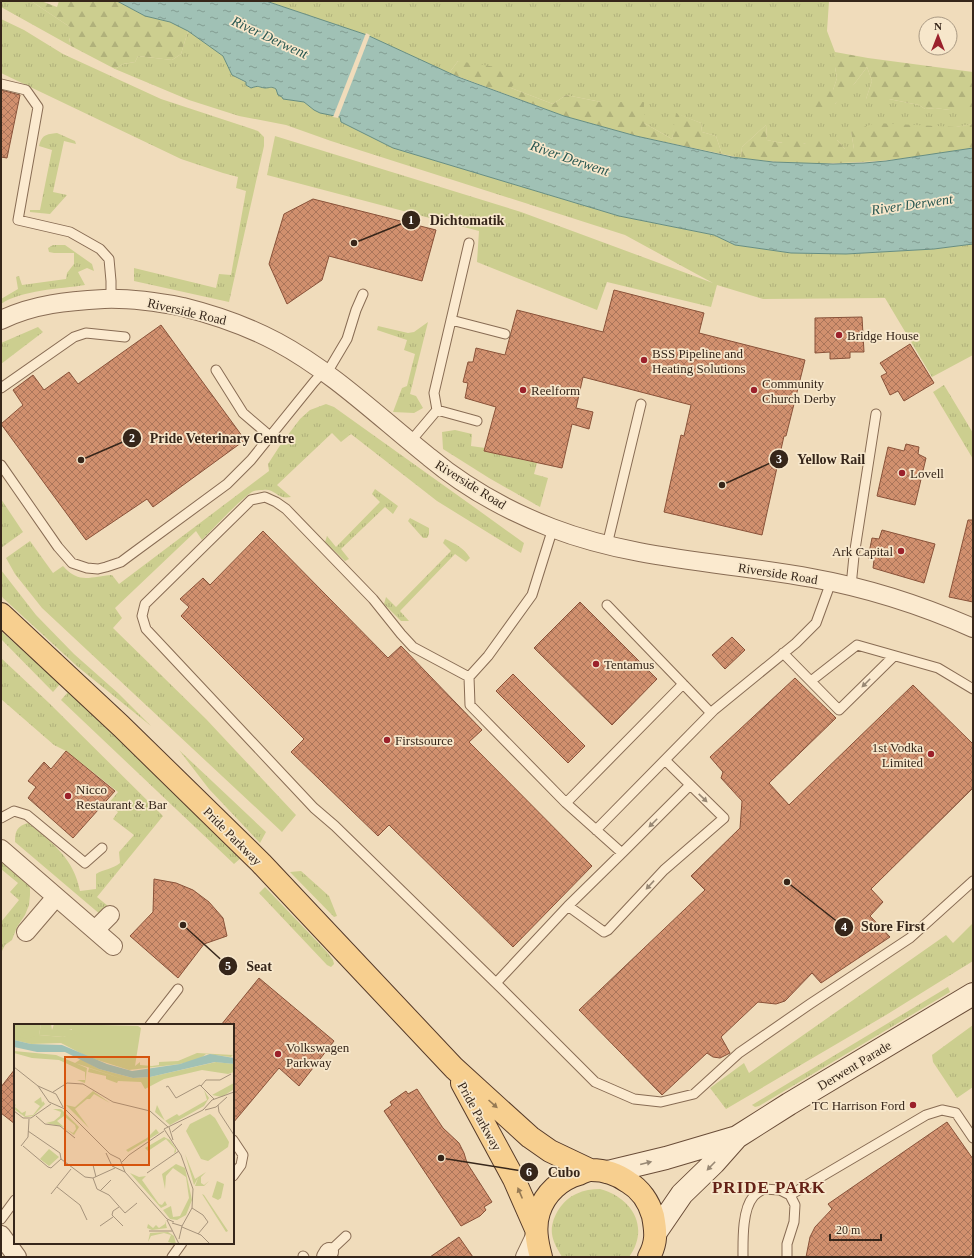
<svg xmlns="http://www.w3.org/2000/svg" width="974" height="1258" viewBox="0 0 974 1258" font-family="'Times New Roman',serif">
	<defs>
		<pattern id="grass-tufts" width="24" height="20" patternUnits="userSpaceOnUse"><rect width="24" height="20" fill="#ccce8f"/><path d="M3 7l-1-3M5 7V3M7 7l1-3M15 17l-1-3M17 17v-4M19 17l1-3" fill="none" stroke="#b0b17b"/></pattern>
		<pattern id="forest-firs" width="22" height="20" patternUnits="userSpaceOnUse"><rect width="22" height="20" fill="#ccce8f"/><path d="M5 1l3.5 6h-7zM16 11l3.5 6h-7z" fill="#b0b17b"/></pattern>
		<pattern id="water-ripples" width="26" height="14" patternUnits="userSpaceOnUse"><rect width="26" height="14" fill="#a0c1b5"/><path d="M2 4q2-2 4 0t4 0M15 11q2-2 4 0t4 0" fill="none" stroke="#839d92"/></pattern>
		<pattern id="building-cross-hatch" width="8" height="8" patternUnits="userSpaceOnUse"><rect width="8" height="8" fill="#d1906e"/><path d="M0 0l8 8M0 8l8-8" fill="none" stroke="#aa755a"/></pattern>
	</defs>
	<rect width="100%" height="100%" fill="#f0dcbb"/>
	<path fill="url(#grass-tufts)" d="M1 1H31L70 27 69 39 71 46 1 7Z
		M266 1H829L827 31 835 52V67L837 78 833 90 835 104 855 83 867 67 872 81 866 99H889L919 105 925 109 935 108 950 110H973V124L956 127 851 131 854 149H845L837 140C810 144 794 146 767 140L766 125 742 147 741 158 722 154 716 136 702 132 701 123 677 114 672 139 644 123V102H601L566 95 553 104 511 88 458 61 449 73 367 35Z
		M1 19 24 30 63 54 161 99 258 131 264 137V146L229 302 134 281V268L216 288 219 274 231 275 246 191 236 188 238 177 223 173 181 159 1 73Z
		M188 31 223 56 230 71 235 77 247 83 246 85 250 88C260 85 257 87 265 88 270 88 271 86 276 89L278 95 282 97 283 99 304 102 314 110 340 117 341 122 393 148 619 216 714 235 735 245 791 253 846 254 934 249 973 244V355L932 377 885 298 763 299 717 285 711 307 607 282 597 310 477 262 479 231 267 175 275 136 521 212 713 283 625 235 331 141 286 125 239 116 189 100 115 69 123 64 135 62 138 56 172 60 181 54Z
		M57 133 75 141 76 144 64 141 53 192 67 195 50 214 30 212V210H40L52 150 39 146C42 135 46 134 57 133Z
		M53 245H65L92 264 94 271 87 268 78 272 85 285C60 289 21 290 1 304V299L18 289 16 277 19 276 22 285 66 279 67 273 74 264V253H54L49 252 48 248Z
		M428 322 410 394 416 396 423 408 414 413 393 412 402 388 407 386 415 354 404 350 407 340 377 330 378 326 408 333 414 332Z
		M38 327 43 332 1 364V343Z
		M944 385 973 433V459L933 392Z
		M326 404 334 407 474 507 524 543 521 553 437 501 351 434 341 442 332 433 277 485 291 497C276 500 276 488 263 490 260 490 256 490 254 491 245 494 211 531 202 540L196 531 115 608 122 618 113 628 206 719 296 815 282 832 42 608 15 574 6 558 30 541 53 573 63 566C80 585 91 576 112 575L119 584 269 471 268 464 281 444 300 419 310 410Z
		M455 430 472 434 471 446 485 448 484 451 537 463 534 474 548 478 540 507 489 478 443 449 442 432Z
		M375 489 398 506 393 514 385 507 341 549 349 559 345 561 325 542 327 536 336 547 380 502 372 494Z
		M1 499 23 532 1 548Z
		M410 518 429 528V534L427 538H423L408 521Z
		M445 539C456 544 464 548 470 558L466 562 455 554 400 611 409 621H401L384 604 386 597 396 607 451 551 443 543Z
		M1 570 36 615 74 654 118 693 151 726 78 667 3 598 1 595Z
		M1 631 60 684 53 692 1 639Z
		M1 658 48 702 163 816 97 897 108 906 101 915 15 842C15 831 17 826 28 823 53 843 74 859 80 891L96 889V874C104 869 113 869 120 863L119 852 134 835 113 819 118 812 108 804 118 792 66 751 54 745 1 699Z
		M68 692 242 857 234 864 61 700Z
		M179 750 266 832 260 843 209 789Z
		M1 860 26 882 30 888V895L29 905 25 915 17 927 12 940 5 945 1 953V922L19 900 10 892 18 883 1 869Z
		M301 871 329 896 337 916 334 917 290 872Z
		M265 887 327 952 333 960 334 964 331 967 327 965 259 893Z
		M973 923V961L886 1015 726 1109 710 1088 744 1063 749 1073 946 935 953 943Z
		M948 987 950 992 759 1106 755 1107 752 1105Z
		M973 1025V1087L957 1098 933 1062 932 1055Z
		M600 1189C633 1198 650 1228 629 1257H562C558 1250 553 1242 552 1234 550 1219 562 1200 576 1194 584 1190 592 1189 600 1189Z"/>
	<path fill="url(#forest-firs)" d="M31 1H41L57 7 59 1H117L145 16 170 22 188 31 181 54 172 60 138 56 135 62 123 64 115 69 71 46 68 33 70 27Z
		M835 52 868 58 973 72V110H950L935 108 925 109 919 105 889 99H866L872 81 867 67C857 80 843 102 828 108 824 109 819 109 815 109L811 104 816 101 817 91 831 88 833 90 837 78 835 67Z
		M458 61 514 70 521 76 511 88 553 104 566 95 601 102H644V123L672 139 676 113 701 123 702 132 716 136 722 154 636 136 564 116 449 73Z
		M876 123 955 127 973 124V148C894 162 821 169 741 158L742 147 766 125 767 140 782 143 792 129 804 144 820 136 837 140 845 149H854L851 131Z"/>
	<path fill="url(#water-ripples)" stroke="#678e82" d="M117 1H266L367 35 458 77 564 116 636 136 732 157 773 162 833 164 864 163 886 161 973 148V244L934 249 846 254 791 253 735 245 714 235 619 216 393 148 341 122 340 117 320 113 314 110 304 102 283 99 282 97 278 95 276 89C271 86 270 88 265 88 257 87 260 85 251 88L246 85V82L232 75 223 56 188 31 170 22 145 16Z"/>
	<path fill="#f0dcbb" d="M366 33 370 35 338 118 333 117Z"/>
	<path fill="url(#building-cross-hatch)" stroke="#895239" d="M1 90 20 95 7 158 1 157Z
		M313 199 436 230 422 281 329 256 322 280 287 304 269 264 284 214Z
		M614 290 704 313 699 333 805 360 786 436H784L762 535 664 512 681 435 684 436 691 405 583 377 576 408 593 412 589 429 572 424 562 468 484 451 496 407 465 398 468 383 463 382 468 362H473L476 348 505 355 517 310 603 332Z
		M862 317 864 352H850V358L830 359V352L815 353V318Z
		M161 325 245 440 153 507 147 499 86 540 1 424 23 405 13 390 33 375 44 390 69 372 78 384Z
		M910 344 934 383 904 401 898 391 890 395 881 376 887 373 880 363Z
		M906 444 919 447 918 454 926 458 915 505 877 496 888 447 904 451Z
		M968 520H973V602L949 597Z
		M882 530 935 544 924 583 873 568 874 560 868 558 872 538 879 539Z
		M263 531 388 658 401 646 482 730 469 742 592 866 513 947 389 825 378 836 291 752 304 739 181 616 189 607 180 599 203 578 210 585Z
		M580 602 657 679 612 725 534 648Z
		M732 637 745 650 725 669 712 655Z
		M513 674 585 746 568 763 496 691Z
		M795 678 836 718 769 783 789 805 913 685 973 744V788L871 889 883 902 870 916 890 937 821 983 812 973 785 1001 776 1004 758 1002 721 1037 730 1053 720 1058 713 1057 707 1053 662 1095 579 1010 705 890 691 876 740 828 742 801 721 778 723 772 710 757Z
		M66 751 115 791 73 838 28 798 36 787 28 781 44 762 51 769Z
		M154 879 176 883 193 890 209 902 223 918 227 936 204 944 178 978 130 936 153 912Z
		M259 978 334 1041 299 1086 279 1068 233 1123V1025H221Z
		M15 1069V1124L1 1113V1087Z
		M417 1089 443 1128 459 1143 464 1153 467 1163 492 1202 484 1207 486 1210 480 1216 461 1226 384 1111 392 1105 390 1102 406 1091 408 1094Z
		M947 1122 973 1159V1253L967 1257H806L810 1237 815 1227 832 1209 828 1204Z
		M459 1237 473 1257H430Z"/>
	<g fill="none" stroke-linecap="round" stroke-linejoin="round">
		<g stroke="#886c54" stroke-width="11">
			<path id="lane" d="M1 84 26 90 38 107 18 220 70 232 100 249 109 259 111 281V299
				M451 320 505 334
				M216 370 243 413 271 437
				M1 388 74 337 86 333 125 337
				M437 410 477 421
				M410 442 437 410 434 393 469 243
				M1 465 58 547 72 563 87 568 98 569 106 567 121 562 129 556 227 484 251 460 314 382 323 372 331 366 347 339 356 310 363 294
				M607 545 641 404
				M851 586 854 556 876 414
				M607 605 711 713
				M783 653 839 710 894 656
				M469 677 413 647 401 634 373 599 286 509 276 502 265 497 251 500 145 604 142 616 146 629 314 808 335 826 502 989 595 1082 634 1099 661 1102 694 1094 739 1053 810 1004 910 938 973 881
				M811 681 857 645 938 668 973 689
				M566 803 683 684
				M1 818 14 811 27 815 85 863 102 848
				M596 830 714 710 796 643 816 623 831 582
				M622 853 690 785
				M568 906 604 932 608 930 664 870 724 818 665 760
				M496 983 568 906 622 853 566 803 470 705 469 677 488 656 532 595 553 528
				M150 1025 178 989
				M233 1140 243 1155 241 1165 233 1176
				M790 1195 926 1115 942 1110 956 1113 973 1138
				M1 1219 15 1200
				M329 1252 346 1236
				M303 1256 304 1257
				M172 1257 182 1243
				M743 1257C743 1241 742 1210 753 1197 755 1194 759 1192 763 1189L780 1190 790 1195 795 1205 794 1222 787 1244V1257"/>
		</g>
		<g stroke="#886c54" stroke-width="20">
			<path id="street" d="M1 320C34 304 68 301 104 299 130 298 157 302 183 307 215 315 247 326 277 342 333 372 380 418 429 457 465 487 508 511 552 528 635 560 725 562 812 578 868 588 921 605 973 628
				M1 849 113 946
				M95 930 110 915
				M26 932 56 897
				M1 1235 17 1257
				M326 1257 329 1252
				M525 1257 536 1234"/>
		</g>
		<g stroke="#6a4d38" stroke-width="24">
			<path id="secondary" d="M608 1172 666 1158 737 1137 789 1104 973 994
				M656 1232 682 1194 714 1163 737 1137"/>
		</g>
		<g stroke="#553a29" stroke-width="24">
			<path id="primary" d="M1 614 121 726 261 863 454 1068 530 1137 550 1151 590 1170
				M462 1083 514 1179 536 1229
				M541 1257C537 1242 534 1227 539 1212 545 1193 561 1179 579 1174 583 1172 587 1170 591 1170 605 1170 617 1174 628 1182 640 1189 649 1202 653 1216 656 1232 657 1242 649 1257"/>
		</g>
		<use href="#lane" stroke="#fbeacf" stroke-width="9"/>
		<use href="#street" stroke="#fbeacf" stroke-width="18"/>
		<use href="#secondary" stroke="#fbeacf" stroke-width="22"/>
		<use href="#primary" stroke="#f7cf8f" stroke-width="22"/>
	</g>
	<defs><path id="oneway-solid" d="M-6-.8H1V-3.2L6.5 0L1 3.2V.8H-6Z"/></defs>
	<g fill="#988874">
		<use href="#oneway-solid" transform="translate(866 683) rotate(135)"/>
		<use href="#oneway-solid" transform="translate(703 798) rotate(44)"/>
		<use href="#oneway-solid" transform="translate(653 823) rotate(135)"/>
		<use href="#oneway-solid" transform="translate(650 885) rotate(133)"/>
		<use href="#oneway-solid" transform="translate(646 1163) rotate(-14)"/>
		<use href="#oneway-solid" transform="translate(711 1166) rotate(134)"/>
	</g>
	<g fill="#967a54">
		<use href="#oneway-solid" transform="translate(493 1104) rotate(42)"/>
		<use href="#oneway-solid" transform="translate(520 1193) rotate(-113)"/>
	</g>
	<g fill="#9b212b" stroke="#f7e7cb" stroke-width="1.5">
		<circle cx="839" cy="335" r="4"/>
		<circle cx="644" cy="360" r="4"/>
		<circle cx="523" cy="390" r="4"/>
		<circle cx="754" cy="390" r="4"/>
		<circle cx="902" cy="473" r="4"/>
		<circle cx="901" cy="551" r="4"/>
		<circle cx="596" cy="664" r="4"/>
		<circle cx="387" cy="740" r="4"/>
		<circle cx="931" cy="754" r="4"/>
		<circle cx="68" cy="796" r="4"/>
		<circle cx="278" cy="1054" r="4"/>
		<circle cx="913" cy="1105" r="4"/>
	</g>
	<g text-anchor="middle" stroke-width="3.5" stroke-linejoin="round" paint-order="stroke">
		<g font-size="13" fill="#36261a" stroke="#f7e7cb">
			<text transform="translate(187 311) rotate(13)" y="5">Riverside Road</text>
			<text transform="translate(471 484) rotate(32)" y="5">Riverside Road</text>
			<text transform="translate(778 573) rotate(9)" y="5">Riverside Road</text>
			<text transform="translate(233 836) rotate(45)" y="5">Pride Parkway</text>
			<text transform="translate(854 1065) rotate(-31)" y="5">Derwent Parade</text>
			<text transform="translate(480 1116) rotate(61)" y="5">Pride Parkway</text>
		</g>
		<g font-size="13" fill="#36261a" stroke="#f7e7cb" text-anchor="start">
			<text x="847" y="340">Bridge House</text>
			<text x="652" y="358">BSS Pipeline and<tspan x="652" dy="15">Heating Solutions</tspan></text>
			<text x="762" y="388">Community<tspan x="762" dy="15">Church Derby</tspan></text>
			<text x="531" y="395">Reelform</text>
			<text x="910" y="478">Lovell</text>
			<text x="893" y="556" text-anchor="end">Ark Capital</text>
			<text x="604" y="669">Tentamus</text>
			<text x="395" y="745">Firstsource</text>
			<text x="923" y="752" text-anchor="end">1st Vodka<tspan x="923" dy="15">Limited</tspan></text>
			<text x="76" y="794">Nicco<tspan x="76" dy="15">Restaurant &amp; Bar</tspan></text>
			<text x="286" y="1052">Volkswagen<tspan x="286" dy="15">Parkway</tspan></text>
			<text x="905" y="1110" text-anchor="end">TC Harrison Ford</text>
		</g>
		<g font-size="14" font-style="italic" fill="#285751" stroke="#f7e7cb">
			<text transform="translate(270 37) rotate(25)" y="5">River Derwent</text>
			<text transform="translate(570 158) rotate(19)" y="5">River Derwent</text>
			<text transform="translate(912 204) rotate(-8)" y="5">River Derwent</text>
		</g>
		<g font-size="17" font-weight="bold" letter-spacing="1" fill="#652217" stroke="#f7e7cb">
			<text x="769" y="1193">PRIDE PARK</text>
		</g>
	</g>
	<g transform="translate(14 1024)">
		<rect width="220" height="220" fill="#f0dcbb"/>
		<path d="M0 0H27L25 11 49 13 73 5 72 1 55 6V1L50 0 124 2 127 4 121 42 126 38V41L138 42 145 41V38L164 37 183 29 219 31 217 33 192 30 186 35 166 40 115 46 74 33 47 19 17 20 0 16ZM0 27 42 31 73 44 71 59 63 56H71V48L45 36 18 34 0 29ZM67 35 85 45 119 54 136 53 202 38 220 40V48L214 50 188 46 150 55 131 65 127 58 104 57 103 59 92 55V52L74 48 75 44 109 55 61 39ZM220 59V65L208 73 198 71ZM190 66 193 71 195 74 190 82 156 101 141 88 143 81 151 97 163 90 165 92 193 76ZM79 67 96 79 80 70 76 75H73L61 85 75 104 52 81 61 83ZM27 73 28 79 29 77 31 80 19 92 11 93 0 85V82L2 80 1 83 8 89 12 87 11 92 19 91 26 82 20 78ZM39 85H47L65 103 60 111 52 105 59 109 62 105 61 101 50 92 43 97 50 103 32 99 40 97 46 92 47 88ZM142 105 145 109 114 128 112 126 133 114ZM150 113 156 116 162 125V128L160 129 161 125 152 115 134 127 131 124ZM35 125 45 133 35 142 26 135ZM171 130 181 155 192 148 187 153V159L190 161 195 157 190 162H181L184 154 180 161ZM162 140 171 144 178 176 172 191 163 196 156 195 149 186 157 182 159 193 166 192 175 174 172 153 159 144 152 152 151 165 148 150ZM116 149 125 153 132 152 128 156 145 180 148 181 151 177 153 181 147 184ZM188 170 190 171 214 207 212 208ZM151 197 153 204 138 206 133 204 134 200 139 204 142 201 145 204 151 200ZM154 208 160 212 162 220 154 218 157 211 150 209 137 212 134 218 136 209Z" fill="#ccce8f"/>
		<path d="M27 0H37L38 6 40 0 55 1V6H58V2L72 1 77 7 49 13 25 11ZM0 8H7L8 11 9 9 12 8 10 10 14 11V14L23 12 27 15H13L0 11Z" fill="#ccce8f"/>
		<path d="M196 90 201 94 215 118 214 123 194 137 187 135 172 107 176 100ZM203 157 210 160 207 174 204 176 198 173Z" fill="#ccce8f"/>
		<path d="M0 16 17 20 48 21 93 40 118 47 166 40 196 30 220 34V40L201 38 136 53 119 54 85 45 51 28H23L0 23Z" fill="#a0c1b5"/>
		<path fill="none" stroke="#a6937b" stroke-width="1" d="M0 43 24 62 42 70 49 83M24 62 35 78 51 85 96 130 106 135 111 148 153 195 160 198M187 62 192 56H206L217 50M152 63 154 62 162 74 186 61 200 75M39 68 53 59 69 60 99 78 136 87 154 103M204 81 205 88 220 111M191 86 202 83 213 73M0 87 9 94H17L37 80M22 92 31 100 46 102 61 114M155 103 159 116M14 107 46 129 47 135M158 108 168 100M7 122 14 113 15 95M9 122 34 143 37 144 47 135 71 153 79 154 101 144M92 129 98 142 111 148M108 138 115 131 150 107M79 141 82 153M133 149 165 127M79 154 83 165 95 171 111 189 123 179M43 163 66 181 73 196M86 167 97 156M37 170 57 145M105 183 99 187 98 191 109 202M178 184 189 191 194 198 184 210M153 196 165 220M158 199 168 202 165 215M86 202 99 193M168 202 178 184 179 165 167 131 150 105 189 86 198 76 220 68M168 203 187 211 196 220M135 207H158"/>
		<path fill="#d6540d" fill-opacity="0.15" stroke="#d6540d" stroke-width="2" d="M51 33H135V141H51Z"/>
		<rect width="220" height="220" fill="none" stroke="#36261a" stroke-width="2"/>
	</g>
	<path fill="none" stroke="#36261a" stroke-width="1.5" d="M354 243L411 220M81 460L132 438M722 485L779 459M787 882L844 927M183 925L228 966M441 1158L529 1172"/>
	<g fill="#36261a" stroke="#f7e7cb" stroke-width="1.5">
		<circle cx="354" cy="243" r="4"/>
		<circle cx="81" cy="460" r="4"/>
		<circle cx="722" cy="485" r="4"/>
		<circle cx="787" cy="882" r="4"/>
		<circle cx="183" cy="925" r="4"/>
		<circle cx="441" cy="1158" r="4"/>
		<circle cx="411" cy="220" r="10"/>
		<circle cx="132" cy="438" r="10"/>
		<circle cx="779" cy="459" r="10"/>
		<circle cx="844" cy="927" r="10"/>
		<circle cx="228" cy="966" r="10"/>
		<circle cx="529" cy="1172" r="10"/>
	</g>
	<g font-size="12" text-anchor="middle" font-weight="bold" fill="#fff">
		<text x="411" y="224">1</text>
		<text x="132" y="442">2</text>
		<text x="779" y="463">3</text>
		<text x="844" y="931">4</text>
		<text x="228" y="970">5</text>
		<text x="529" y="1176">6</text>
	</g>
	<g font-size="14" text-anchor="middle" font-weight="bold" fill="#36261a" stroke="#f7e7cb" stroke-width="3.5" stroke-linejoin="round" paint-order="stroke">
		<text x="467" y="225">Dichtomatik</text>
		<text x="222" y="443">Pride Veterinary Centre</text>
		<text x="831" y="464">Yellow Rail</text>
		<text x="893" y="931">Store First</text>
		<text x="259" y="971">Seat</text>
		<text x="564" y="1177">Cubo</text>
	</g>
	<rect width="974" height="1258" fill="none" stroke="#36261a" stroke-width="4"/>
	<g transform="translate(938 36)"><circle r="19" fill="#f7e7cb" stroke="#aa9a84"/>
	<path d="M0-3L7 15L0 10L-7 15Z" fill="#9b212b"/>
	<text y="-6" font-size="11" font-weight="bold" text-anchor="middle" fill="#36261a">N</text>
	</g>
	<path d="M830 1234v6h51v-6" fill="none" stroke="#36261a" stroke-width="2"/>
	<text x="836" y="1234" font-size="12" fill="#36261a" stroke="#f7e7cb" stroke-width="3" paint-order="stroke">20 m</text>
</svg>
